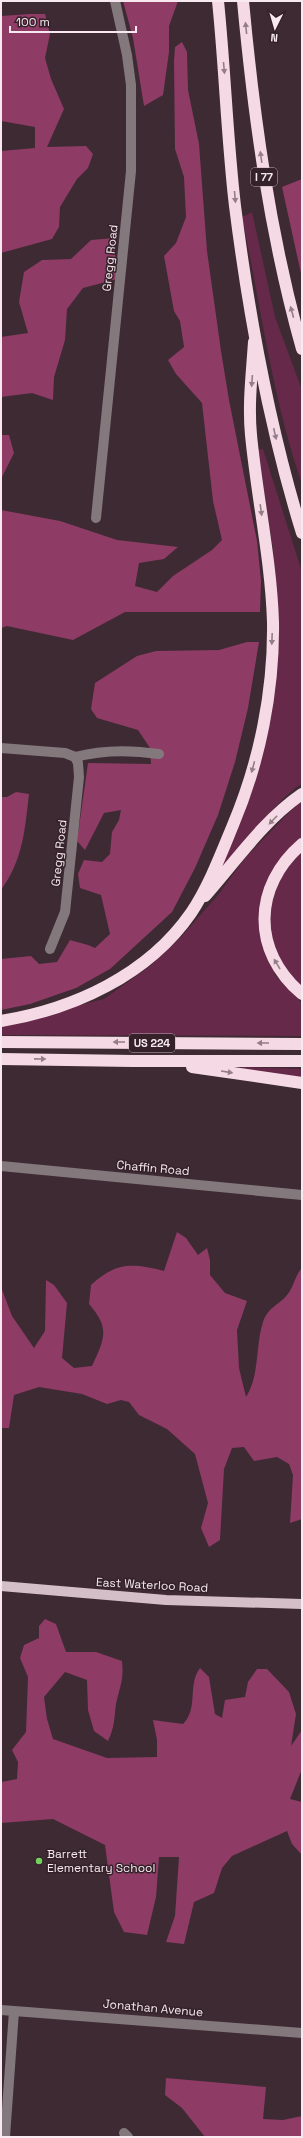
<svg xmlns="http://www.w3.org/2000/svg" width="303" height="2138" viewBox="0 0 303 2138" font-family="'Space Grotesk',sans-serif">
	<rect width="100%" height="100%" fill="#3e2a33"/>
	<path fill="#672949" d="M252 212 275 317 302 390V484C272 398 261 306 242 217Z
		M263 449 302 572V784C281 794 239 851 222 871L220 868 243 815 257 774 276 587 273 548 257 450Z
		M302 799V841L269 879 265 946 275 975 302 1003V1036L1 1035V1024L104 999 150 966 181 937 218 895 246 857Z
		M302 849V987L279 962 269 931 270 910 279 878Z
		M241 1067 302 1069V1080L245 1072Z"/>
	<path fill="#8e3b66" d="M123 1H178L169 26V52L163 95 144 106 133 38Z
		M30 14H45L50 34 45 58 51 79 64 109 47 147 86 146 93 154 88 168 77 179 60 207 59 227 52 239 1 253V151L35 148V127L1 121V16Z
		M182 42 187 52 188 90 199 144 207 251 221 351 229 400 257 541 261 581 260 612H125L73 640 7 626 1 628V510L60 521 117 540 178 547 164 559 139 563 135 586 157 592 173 576 212 550 222 540 213 501 202 403 176 374 168 360 184 347 180 321 174 311 164 256 176 243 186 217 184 177 175 149 174 61 175 47Z
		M302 179V278L282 187Z
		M114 238 117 279 83 288 67 309 65 340 54 377 53 400 32 393 1 397V337L28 333 19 302 24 272 42 260 71 259 91 240Z
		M1 435H9L14 453 1 479Z
		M247 642H259L248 708 235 762 218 815 195 868 172 912 110 969 76 988 30 1004 1 1010V959L31 956 39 964 57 962 70 940 88 945 95 948 110 934 101 895 80 888 78 874 84 860 102 862 110 854 112 832 119 820 121 810 104 813 85 850 77 841 88 763 151 764 150 748 138 730 97 718 91 709 95 683 137 656 156 651 219 650Z
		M16 792 29 794C25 829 23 860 1 890V797H7Z
		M177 1232 186 1238 198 1255 207 1248 210 1260V1275L225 1293 247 1301 237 1330 239 1368 246 1397C260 1375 255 1347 263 1322 268 1307 279 1305 287 1295 294 1287 295 1275 302 1268V1519L290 1523 293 1475 289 1464 277 1457 254 1461 244 1447 232 1448 224 1469 220 1540 209 1547 201 1528 208 1503 195 1454 167 1429 139 1415 129 1402 121 1400 107 1404 82 1394 39 1387 14 1395 9 1428H1V1287L12 1316 34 1348 45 1331 46 1280 54 1285 67 1303 62 1358 74 1368 92 1366C105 1338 110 1328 89 1304L91 1285C116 1262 132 1263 164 1271Z
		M45 1619 56 1624 66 1652H96L122 1661C124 1680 120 1686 116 1704 114 1719 115 1726 108 1741L94 1731 88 1710 87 1680 65 1672 44 1697 47 1719 53 1739 107 1758 157 1757V1740L153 1720 183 1724C199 1708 187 1685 200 1668L209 1677 215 1714 222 1718 225 1700 245 1697 248 1682 257 1669H267L289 1692 296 1714 291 1746 302 1730V1769L290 1799 302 1802V1855L292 1844 287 1831 232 1856 222 1868 214 1893 194 1902 184 1944 166 1942 175 1916 179 1857H159L156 1897 147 1935 124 1932 114 1912 105 1845 53 1819 1 1823V1782L17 1779 18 1762 12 1750 26 1732 28 1677 20 1658 24 1645 39 1638V1626Z
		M166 2078 266 2087 263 2119 283 2120 302 2116V2137H205L182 2108 165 2095Z"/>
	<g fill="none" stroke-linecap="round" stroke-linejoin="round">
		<path stroke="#83787c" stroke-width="10" d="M96 518 131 171V85L127 55 115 1
			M1 748 65 753 75 757
			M75 757C101 750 132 750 159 754
			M50 949 65 912 79 777 78 763 75 757
			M1 1166 302 1195
			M1 2010 302 2033
			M124 2133 128 2137
			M5 2137 14 2011"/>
		<path stroke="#d4bec7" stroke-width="10" d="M1 1586 166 1600 302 1604"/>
		<path stroke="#f5dae5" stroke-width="12" d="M218 1C225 69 227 138 235 206 249 317 269 426 302 533
			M243 1C254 119 270 235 302 349
			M302 844C253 886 251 951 302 994
			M205 896C235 862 264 820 302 794
			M1 1021C74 1009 148 975 191 913 209 886 221 854 233 825 260 761 274 690 273 622 271 559 257 498 251 435 248 404 252 373 254 342
			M1 1042 302 1044
			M1 1059 133 1061H302
			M192 1067 302 1083"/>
	</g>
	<defs><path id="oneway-solid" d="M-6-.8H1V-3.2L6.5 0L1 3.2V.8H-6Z"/></defs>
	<g fill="#947e87">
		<use href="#oneway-solid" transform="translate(246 28) rotate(-96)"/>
		<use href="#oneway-solid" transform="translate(224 68) rotate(85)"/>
		<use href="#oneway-solid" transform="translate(261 157) rotate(-98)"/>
		<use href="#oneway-solid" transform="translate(235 197) rotate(85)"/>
		<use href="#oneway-solid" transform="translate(292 312) rotate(-105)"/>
		<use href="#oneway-solid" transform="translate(252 381) rotate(94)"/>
		<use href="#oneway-solid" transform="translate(275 434) rotate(77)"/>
		<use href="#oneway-solid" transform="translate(261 510) rotate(82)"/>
		<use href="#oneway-solid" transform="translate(272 639) rotate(92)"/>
		<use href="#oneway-solid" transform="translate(253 767) rotate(105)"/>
		<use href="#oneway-solid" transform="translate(273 820) rotate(134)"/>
		<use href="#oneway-solid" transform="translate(277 964) rotate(-121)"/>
		<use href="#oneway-solid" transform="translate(119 1042) rotate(-180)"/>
		<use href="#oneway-solid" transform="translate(263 1043) rotate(-180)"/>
		<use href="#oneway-solid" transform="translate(40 1059) rotate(1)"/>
		<use href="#oneway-solid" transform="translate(227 1072) rotate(9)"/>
	</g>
	<circle fill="#71d35e" stroke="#342129" stroke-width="1.5" cx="39" cy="1861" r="4"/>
	<g text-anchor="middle" stroke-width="3" stroke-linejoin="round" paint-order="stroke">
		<g fill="#342129" stroke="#bcadb4" stroke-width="1">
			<rect x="251" y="168" width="26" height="18" rx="3"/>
			<rect x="129" y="1034" width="46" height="18" rx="3"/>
		</g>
		<g font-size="11" font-weight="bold" fill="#f7e9ef">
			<text x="264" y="181">I 77</text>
			<text x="152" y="1047">US 224</text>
		</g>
		<g font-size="12" fill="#f7e9ef" stroke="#342129">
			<text transform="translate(110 258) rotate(-84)" y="4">Gregg Road</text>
			<text transform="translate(59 853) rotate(-84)" y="4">Gregg Road</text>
			<text transform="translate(153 1168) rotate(5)" y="4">Chaffin Road</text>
			<text transform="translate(152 1585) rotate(3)" y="4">East Waterloo Road</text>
			<text transform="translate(153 2008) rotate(5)" y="4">Jonathan Avenue</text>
		</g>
		<g font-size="12" fill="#f7e9ef" stroke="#342129" text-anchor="start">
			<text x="47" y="1858">Barrett<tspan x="47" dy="14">Elementary School</tspan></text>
		</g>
	</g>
	<rect width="303" height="2138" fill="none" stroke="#f7e9ef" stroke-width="4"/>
	<g transform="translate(275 28) rotate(185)" stroke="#342129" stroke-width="3" paint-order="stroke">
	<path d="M0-3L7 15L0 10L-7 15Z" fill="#f7e9ef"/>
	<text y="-6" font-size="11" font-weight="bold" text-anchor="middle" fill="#f7e9ef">N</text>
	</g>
	<path d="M10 26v6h126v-6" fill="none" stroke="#f7e9ef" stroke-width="2"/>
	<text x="16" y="26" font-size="12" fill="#f7e9ef" stroke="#342129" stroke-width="3" paint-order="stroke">100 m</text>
</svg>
